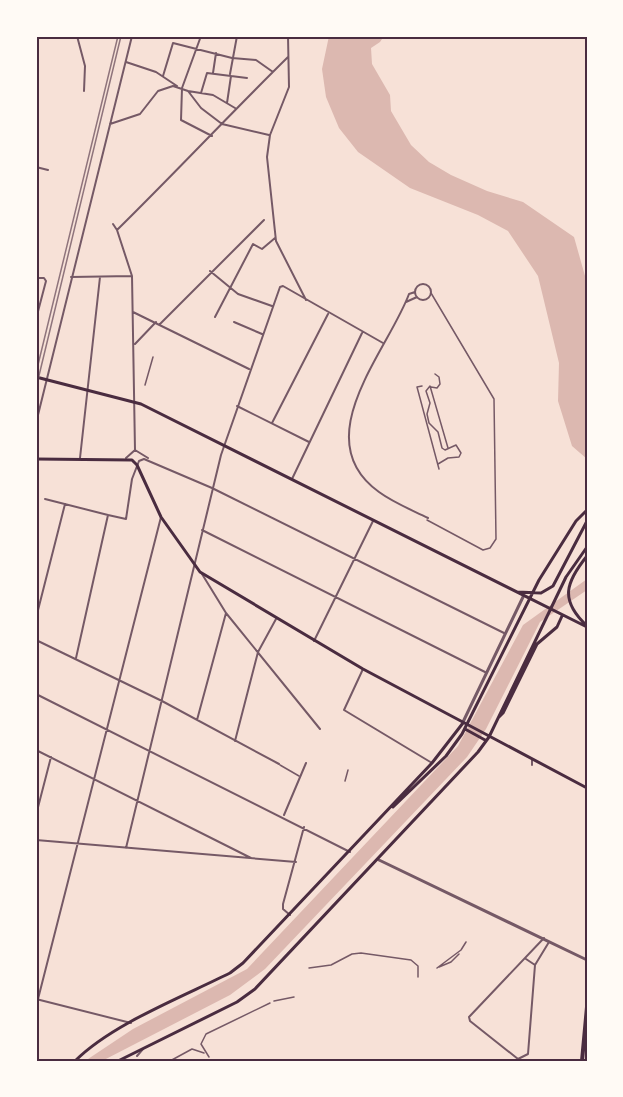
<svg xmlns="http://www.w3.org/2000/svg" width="623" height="1097" viewBox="0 0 623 1097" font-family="Overpass,sans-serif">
	<rect width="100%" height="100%" fill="#f7e1d7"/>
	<path fill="#dcb8b0" d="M329 36H384L380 42 371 48 372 64 390 95 391 111 411 145 429 162 451 175 487 191 523 202 574 237 587 283V459L572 446 558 401 559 363 538 276 508 231 478 215 410 188 358 152 339 128 326 97 322 69Z
		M587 579V590L540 622 486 729 467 757 265 969 230 995 102 1061H85L133 1029 247 969 458 746 523 625Z"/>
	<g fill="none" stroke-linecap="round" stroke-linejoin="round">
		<path stroke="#755966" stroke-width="1.5" d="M145 385 153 357
			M280 765 299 776
			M345 781 348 770
			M439 967 451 962 459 954
			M309 968 331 965 352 954 361 953 411 960 418 966V977
			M437 968 461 950 466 942
			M274 1001 294 997
			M209 1057 201 1044 206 1034 270 1003
			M170 1061 192 1049 204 1053"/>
		<path stroke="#755966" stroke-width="1.5" d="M422 386 417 387 439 469
			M431 387 437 388 440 384 439 377 435 374
			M438 464 448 458 459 457 461 453 456 445 445 450 442 448 438 432 429 423 427 414 430 403 426 391 430 386 448 448
			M427 520 483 550 490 548 496 539 494 399 431 293"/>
		<path stroke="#755966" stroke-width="2" d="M77 36 85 66 84 91
			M201 36 182 88 181 120 212 136
			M288 36 289 87 270 135 267 157 276 241 306 300
			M126 62 156 72 177 86
			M213 73 216 53
			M230 74 237 36
			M163 76 173 43 232 58 256 60 273 72
			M188 91 213 95 235 108
			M201 93 207 73 247 78
			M227 103 231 76
			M110 124 140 114 158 91 173 86 188 91 201 108 222 124 269 135
			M36 167 48 170
			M113 224 117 230 132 276 135 450 126 458
			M117 230C175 173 230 114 288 57
			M210 271 238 294 272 306
			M71 277 132 276
			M36 278H44L46 281 36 319
			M415 292a8 8 0 1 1 16 0a8 8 0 1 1-16 0Z
			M415 292 409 294C388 351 305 439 379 492 394 503 412 510 428 518
			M406 302 417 297
			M133 312 249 369
			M215 317 253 244 262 249 275 238
			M234 322 262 334
			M160 324 264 220
			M135 344 156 322
			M237 406 309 442
			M36 423 132 36
			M272 423 328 314
			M135 450 148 458
			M80 458 100 277
			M292 479 362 333
			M45 499 108 515
			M202 530 485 672
			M202 574 226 613 320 729
			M36 618 65 504
			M36 640 162 701 279 764
			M314 641 373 521
			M76 658 108 515 126 519 132 479 139 461 144 459 212 488 504 633
			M363 669 344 710 432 763
			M36 694 350 852
			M197 720 226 613
			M235 741 258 652 276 619
			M36 750 251 858
			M532 759V765
			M36 815 51 757
			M284 815 306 763
			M36 840 296 862
			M126 848 221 455 280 287 283 286 383 343
			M290 915 283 909V904L304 827
			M544 938 469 1017 470 1021 518 1059 528 1054 535 965 549 942
			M526 959 535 965
			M36 999 131 1023
			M38 999 161 517
			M137 1056 143 1049"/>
		<path stroke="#755966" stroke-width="3" d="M463 722 523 597
			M379 860 587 960"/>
		<path stroke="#4a2c40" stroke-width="3" d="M36 377 141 404 587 627
			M36 459 132 460 137 465 161 517 200 572 363 669 587 788
			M517 592 541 593 553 586 587 521
			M587 626C559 600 566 582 587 556
			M499 717 503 713 537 644 557 627 562 616
			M465 729 485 740
			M393 807 446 756 462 734 539 580 576 521 587 510
			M75 1061C112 1024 182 997 230 973L243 963 432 763 463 723
			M118 1061 237 1002 255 989 478 752 489 737 566 577 587 547"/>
		<path stroke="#4a2c40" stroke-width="4" d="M582 1061 587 1007"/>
		<path stroke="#8f747c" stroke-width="1.5" d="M36 388 121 36"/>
		<path stroke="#8f747c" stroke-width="1.5" d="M36 373 118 36"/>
	</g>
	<rect width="623" height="1097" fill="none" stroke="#fffaf5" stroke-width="75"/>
	<rect x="38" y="38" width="548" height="1022" fill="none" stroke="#4a2c40" stroke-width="2"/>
</svg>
